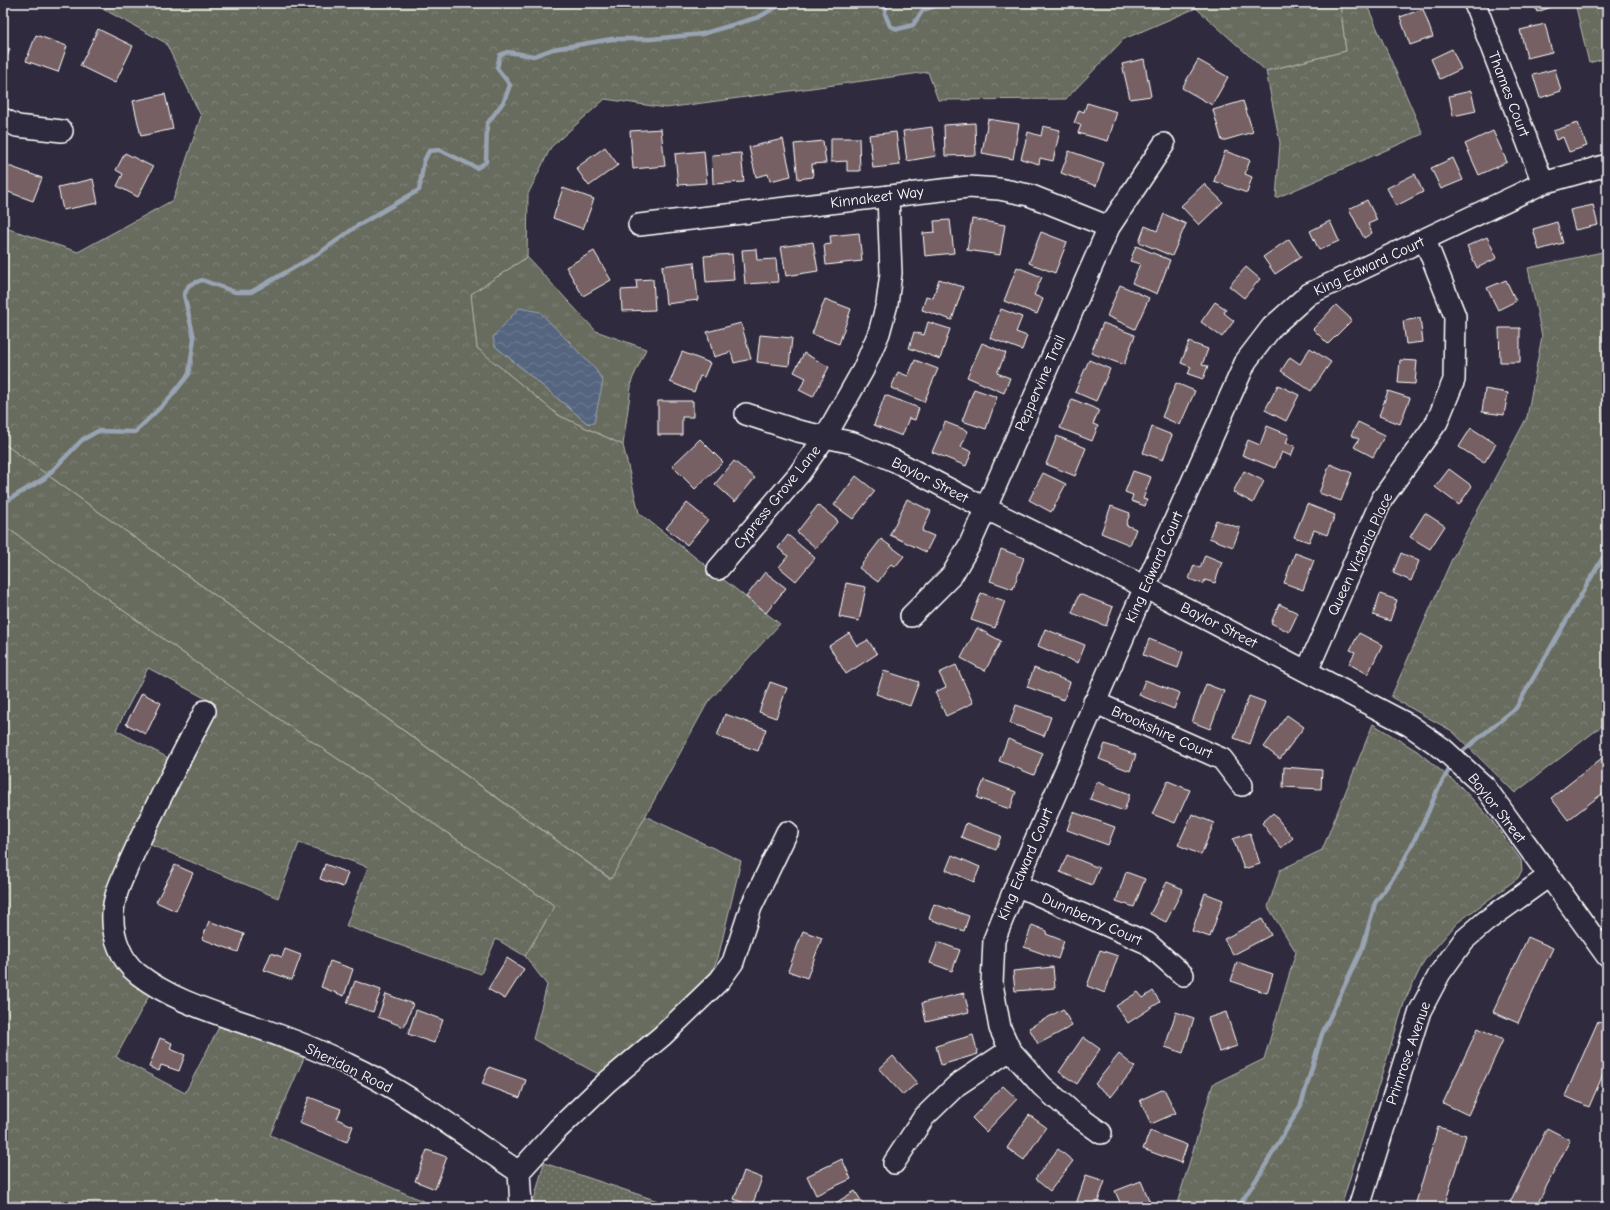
<svg xmlns="http://www.w3.org/2000/svg" width="1610" height="1210" viewBox="0 0 1610 1210" font-family="'Comic Neue',sans-serif">
	<defs>
		<pattern id="grass-tufts" width="24" height="20" patternUnits="userSpaceOnUse"><rect width="24" height="20" fill="#686c5f"/><path d="M3 7l-1-3M5 7V3M7 7l1-3M15 17l-1-3M17 17v-4M19 17l1-3" fill="none" stroke="#7f8277"/></pattern>
		<pattern id="forest-crowns" width="20" height="18" patternUnits="userSpaceOnUse"><rect width="20" height="18" fill="#686c5f"/><path d="M2 6a3 3 0 1 1 6 0M12 15a3 3 0 1 1 6 0" fill="none" stroke="#7f8277"/></pattern>
		<pattern id="park-dots" width="8" height="8" patternUnits="userSpaceOnUse"><rect width="8" height="8" fill="#686c5f"/><path d="M2 2h.1M6 6h.1" fill="none" stroke="#7f8277" stroke-width="1.8" stroke-linecap="round"/></pattern>
		<pattern id="water-waves" width="16" height="10" patternUnits="userSpaceOnUse"><rect width="16" height="10" fill="#55657f"/><path d="M0 5q4-4 8 0t8 0" fill="none" stroke="#6e7c92"/></pattern>
	</defs>
	<rect width="100%" height="100%" fill="#2f2a3d"/>
	<filter id="ink" filterUnits="userSpaceOnUse"><feTurbulence type="fractalNoise" baseFrequency=".025" numOctaves="2"/><feDisplacementMap in="SourceGraphic" scale="8" xChannelSelector="R" yChannelSelector="G"/><feConvolveMatrix kernelMatrix="1 2 1 2 8 2 1 2 1" color-interpolation-filters="sRGB"/></filter>
	<g filter="url(#ink)">
		<path fill="url(#grass-tufts)" stroke="#b4b6af" fill-rule="evenodd" d="M1201 3H1340L1346 51 1266 71 1196 8Z
			M527 257 596 331 646 349 632 380 623 445 558 415 477 348 470 294ZM569 341 578 353 593 423H587L495 346Z
			M3 443 610 879 645 816 741 861 718 958 705 986 602 1076 533 1039 547 985 525 956 555 906 214 675 3 525Z"/>
		<path fill="url(#forest-crowns)" stroke="#b4b6af" d="M92 3H1201L1196 8 1124 39 1066 99 938 100 928 72 666 108 605 99 551 147 528 194 527 257 471 294 477 348 558 415 623 445 639 513 780 624 708 702 611 879 3 443V227L78 252 173 200 201 116 166 43Z
			M1340 3H1366L1423 134 1276 198 1280 143 1266 71 1346 51Z
			M1575 3H1607V58L1589 63Z
			M1607 251V722L1515 793 1452 731 1391 697 1451 561 1527 417 1542 336 1528 268Z
			M3 525 214 675 555 906 525 956 496 939 481 974 346 926 368 867 299 843 278 898 146 843 216 704 148 668 116 730 172 760 103 920C105 939 109 962 124 976 131 982 143 987 151 992L116 1057 185 1093 220 1025 304 1058 270 1135 437 1207H3Z
			M1373 724 1417 751 1461 787 1490 818 1521 860 1522 870 1518 878 1457 923 1424 961 1405 1000 1341 1207H1176L1213 1084 1264 1059 1296 952 1268 907 1280 870 1322 850Z"/>
		<path fill="url(#park-dots)" stroke="#b4b6af" d="M544 1163 676 1207H532Z"/>
		<path fill="url(#water-waves)" stroke="#99a3b2" d="M519 308 540 312 596 370 603 381 594 423H587L495 346 493 337Z"/>
		<g fill="none" stroke-linecap="round" stroke-linejoin="round">
			<path stroke="#99a3b2" stroke-width="4.5" d="M886 3 885 14 890 26 898 29 913 25 923 10 944 3
				M3 503 45 478 82 440 98 431 135 432 168 400 189 374 194 338 184 295 189 285 202 280 235 292H251L318 254 357 226 419 190 424 161 429 151 440 150 477 168 486 162 487 124 504 101 510 85 497 68 500 55 507 52 534 56 553 49 612 39H651L702 34 759 17 783 3
				M1464 750 1516 708 1607 550
				M1238 1207 1262 1171 1301 1105 1322 1034 1363 946 1375 903 1400 868 1426 817 1437 791 1450 768"/>
		</g>
		<path fill="#766163" stroke="#fff" d="M1534 3H1563L1537 12Z
			M1423 9 1433 37 1410 45 1400 17Z
			M1545 24 1552 52 1527 58 1520 30Z
			M98 29 133 46 115 83 80 66Z
			M36 35 67 46 58 72 26 61Z
			M3 46 10 49 3 66Z
			M1452 49 1461 69 1440 79 1431 59Z
			M1144 59 1151 96 1130 99 1122 64Z
			M1198 60 1228 77 1212 105 1182 88Z
			M1555 69 1561 91 1540 98 1533 75Z
			M1471 91 1476 111 1453 116 1449 96Z
			M165 94 173 129 141 136 133 101Z
			M1243 101 1253 132 1222 141 1213 110Z
			M1087 103 1117 112 1108 141 1078 133 1081 125 1074 123 1079 110 1084 112Z
			M988 119 1019 124 1013 159 982 153Z
			M975 123 976 155 945 156 944 125Z
			M1578 123 1587 146 1569 152 1563 137 1556 140 1553 131Z
			M1043 126 1060 130 1053 161 1040 158 1039 164 1021 159 1028 132 1041 136Z
			M932 127 936 156 907 161 903 131Z
			M661 129 665 166 633 169 630 131Z
			M1493 131 1507 162 1479 175 1465 144Z
			M896 132 900 165 873 168 869 135Z
			M831 138H859L860 171H847V161L831 162Z
			M783 139 791 176 770 181 768 174 756 177 749 147Z
			M823 141 826 163 812 164 813 177 798 179 794 144Z
			M605 147 618 165 589 186 576 168Z
			M704 151 707 183 678 185 675 154Z
			M1069 151 1104 163 1096 186 1061 173Z
			M1225 151 1250 160 1245 174 1252 177 1247 193 1214 181Z
			M125 153 153 167 138 197 117 186 123 174 116 170Z
			M741 153 744 182 713 184 712 155Z
			M1453 158 1463 180 1441 189 1431 168Z
			M6 165 42 178 33 201 3 190V174Z
			M1415 174 1423 192 1396 206 1387 188Z
			M93 179 98 203 63 210 58 187Z
			M1204 184 1223 202 1199 225 1181 206Z
			M563 188 594 199 583 229 553 218Z
			M1367 200 1377 220 1368 224 1372 233 1364 238 1349 209Z
			M1593 205 1598 225 1575 230 1570 210Z
			M1164 214 1186 224 1172 256 1139 242 1145 226 1157 231Z
			M972 219 1005 225 1000 255 967 250Z
			M950 220 954 253 925 256 923 233 935 232 934 221Z
			M1330 221 1339 241 1319 250 1310 231Z
			M1557 222 1563 243 1539 250 1533 229Z
			M1041 232 1067 242 1055 273 1029 263Z
			M859 233 862 261 826 265 824 245 831 244 830 236Z
			M1487 237 1497 258 1477 268 1467 246Z
			M1289 239 1301 257 1275 274 1263 257Z
			M813 242 818 271 786 276 781 247Z
			M1136 246 1170 260 1157 294 1132 283 1140 264 1130 261Z
			M756 249 757 260 776 259 778 282 745 284 742 250Z
			M594 251 611 280 583 296 566 267Z
			M732 254 734 280 706 282 704 256Z
			M694 262 698 300 666 304 662 266Z
			M1017 267 1042 277 1034 295 1043 299 1037 314 1004 301Z
			M1246 267 1260 279 1244 298 1229 286Z
			M653 279 655 310 622 311 621 290 637 289 636 280Z
			M939 279 963 287 952 320 922 310 926 296 933 298Z
			M1506 280 1516 301 1498 310 1487 288Z
			M1120 285 1149 298 1135 329 1107 316Z
			M825 299 851 309 839 344 812 334Z
			M1215 302 1226 309 1224 313 1234 321 1222 337 1201 322Z
			M1336 305 1352 320 1328 344 1313 329Z
			M1001 309 1022 317 1016 332 1027 336 1022 350 990 338Z
			M1420 318 1423 342 1406 344 1403 321Z
			M928 322 950 329 940 359 909 348 914 332 924 335Z
			M741 323 751 359 734 363 731 352 714 357 707 332Z
			M1103 323 1135 335 1124 365 1091 353Z
			M1499 328H1520V362H1500Z
			M760 335 792 338 789 366 757 362Z
			M1189 342 1208 349 1202 365 1208 366 1203 379 1188 374 1191 367 1181 363Z
			M982 343 1006 353 997 373 1010 378 1004 393 967 377Z
			M1310 348 1331 362 1311 391 1281 371 1290 357 1300 364Z
			M682 352 710 363 704 377 700 376 694 392 670 382Z
			M804 353 829 367 813 397 799 390 806 378 794 372Z
			M915 360 938 369 924 402 891 388 898 372 908 376Z
			M1089 360 1110 369 1096 401 1075 392Z
			M1400 360 1417 361 1415 384 1398 383Z
			M1176 383 1195 391 1180 425 1162 417Z
			M1278 385 1299 395 1286 421 1265 410Z
			M974 389 997 397 986 429 962 421Z
			M1485 389 1508 393 1504 415 1482 412Z
			M1388 391 1410 398 1400 424 1379 416Z
			M885 395 919 408 915 420 909 418 902 436 874 425Z
			M1072 399 1099 410 1093 424 1098 426 1092 441 1060 428Z
			M658 401H693V417H682V435H658Z
			M945 422 968 431 961 447 972 452 966 466 932 452Z
			M1358 422 1385 435 1373 457 1354 447 1359 439 1351 435Z
			M1267 426 1289 435 1286 443 1295 446 1291 456 1282 452 1275 468 1242 455 1248 440 1260 445Z
			M1152 427 1172 435 1163 460 1143 453Z
			M1471 428 1496 444 1484 463 1459 447Z
			M1057 436 1086 448 1075 476 1046 464Z
			M700 439 723 462 695 489 672 466Z
			M734 461 755 478 735 502 715 484Z
			M1330 464 1352 473 1341 501 1319 493Z
			M1449 469 1472 486 1459 505 1435 487Z
			M1133 471 1151 477 1143 499 1147 500 1145 506 1131 501 1133 495 1125 492Z
			M1244 471 1264 481 1253 503 1233 492Z
			M1043 473 1066 484 1051 512 1029 500Z
			M856 476 875 491 853 519 834 505Z
			M907 499 931 511 922 531 934 536 926 552 890 535Z
			M687 503 708 520 687 545 666 528Z
			M1307 504 1335 515 1327 535 1314 530 1309 542 1294 537Z
			M818 505 838 521 816 548 797 532Z
			M1111 506 1130 513 1126 525 1136 529 1130 545 1101 533Z
			M1425 513 1445 526 1430 549 1410 537Z
			M1216 520 1240 528 1233 547 1209 538Z
			M788 535 815 558 796 581 779 567 788 556 778 548Z
			M881 539 904 556 895 567 891 564 878 582 859 568Z
			M1001 549 1024 558 1013 589 990 581Z
			M1295 553 1314 560 1303 590 1284 583Z
			M1401 553 1419 561 1411 581 1393 573Z
			M1205 555 1222 562 1215 583 1205 580 1203 584 1189 579 1194 565 1200 568Z
			M765 572 786 588 766 613 746 597Z
			M846 583 866 587 859 621 839 617Z
			M981 593 1005 601 995 628 971 620Z
			M1079 594 1113 607 1106 626 1072 613Z
			M1380 594 1397 600 1390 621 1373 615Z
			M1279 604 1298 613 1289 632 1271 623Z
			M977 628 1001 641 985 671 961 658Z
			M1045 629 1085 645 1078 663 1038 646Z
			M849 633 857 646 868 640 877 654 846 674 829 646Z
			M1359 633 1382 645 1368 674 1349 664 1355 652 1350 650Z
			M1149 639 1183 652 1178 668 1143 655Z
			M956 665 973 703 946 716 935 692 946 687 939 673Z
			M1034 668 1070 682 1064 700 1027 687Z
			M884 671 919 682 910 706 876 694Z
			M1145 680 1180 693 1174 709 1139 695Z
			M770 682 787 688 776 718 759 712Z
			M1206 684 1224 691 1210 729 1192 722Z
			M142 693 161 703 146 734 126 724Z
			M1249 696 1265 702 1250 744 1234 738Z
			M1016 705 1051 717 1044 736 1010 723Z
			M725 714 766 729 758 751 717 736Z
			M1287 715 1304 727 1280 759 1264 747Z
			M1008 739 1043 753 1034 775 999 761Z
			M1105 744 1136 755 1130 771 1099 759Z
			M1607 754V790L1568 820 1551 798Z
			M1284 767 1322 770 1321 789 1283 787Z
			M984 780 1016 792 1010 809 977 798Z
			M1168 781 1190 790 1175 823 1152 814Z
			M1097 782 1130 794 1124 811 1090 799Z
			M1073 812 1115 827 1108 845 1067 830Z
			M1273 813 1293 838 1281 848 1262 823Z
			M1192 814 1214 823 1201 855 1178 845Z
			M966 823 1001 836 996 850 961 837Z
			M1250 833 1260 864 1244 869 1233 839Z
			M952 855 980 867 974 882 946 870Z
			M1067 855 1099 868 1092 885 1060 872Z
			M325 864 348 873 343 887 320 879Z
			M175 865 193 873 176 911 156 902Z
			M1126 872 1145 879 1134 907 1116 901Z
			M1167 882 1183 889 1166 922 1150 914Z
			M1205 893 1223 900 1210 937 1192 931Z
			M934 904 969 916 964 931 929 919Z
			M1262 919 1271 935 1233 955 1224 939Z
			M209 921 244 934 238 952 202 939Z
			M1032 925 1047 931 1046 934 1064 941 1058 959 1024 947Z
			M803 931 822 938 807 978 788 971Z
			M1528 937 1553 948 1518 1023 1493 1012Z
			M938 942 960 950 952 971 930 963Z
			M285 949 301 955 292 980 264 970 271 953 282 957Z
			M1100 950 1118 956 1105 993 1087 986Z
			M507 958 524 969 505 999 488 989Z
			M330 961 353 969 344 996 321 987Z
			M1237 962 1273 974 1267 993 1231 981Z
			M1053 967 1055 988 1015 991 1013 971Z
			M355 981 381 990 373 1012 347 1003Z
			M1153 991 1160 1002 1128 1023 1116 1006 1138 992 1143 998Z
			M964 993 969 1012 926 1022 922 1003Z
			M386 994 413 1004 404 1027 378 1017Z
			M1063 1009 1072 1026 1038 1044 1029 1028Z
			M416 1010 443 1020 434 1043 408 1034Z
			M1176 1012 1194 1018 1183 1053 1165 1047Z
			M1226 1012 1237 1046 1219 1052 1208 1018Z
			M1598 1021 1607 1025V1065L1589 1107 1565 1096Z
			M1478 1028 1503 1040 1468 1115 1443 1103Z
			M973 1035 978 1054 941 1065 936 1046Z
			M1083 1037 1100 1049 1077 1084 1059 1072Z
			M160 1038 172 1043 170 1049 185 1055 179 1071 161 1065 159 1071 149 1067Z
			M1119 1054 1135 1067 1111 1097 1095 1084Z
			M893 1056 917 1083 903 1095 879 1069Z
			M489 1067 526 1080 520 1098 482 1084Z
			M1003 1086 1017 1099 986 1132 972 1118Z
			M1164 1089 1176 1113 1151 1124 1140 1100Z
			M309 1097 341 1109 337 1119 353 1126 347 1142 299 1123Z
			M1029 1115 1046 1127 1024 1160 1007 1148Z
			M1438 1127 1466 1135 1444 1207H1418L1415 1206Z
			M1547 1128 1570 1140 1536 1207H1520L1510 1202Z
			M1150 1131 1187 1145 1181 1163 1143 1149Z
			M1058 1149 1073 1161 1050 1191 1035 1179Z
			M427 1150 447 1157 435 1189 415 1181Z
			M842 1159 851 1179 816 1195 807 1176Z
			M744 1171 762 1178 752 1206 734 1199Z
			M1086 1175 1105 1181 1096 1207H1075Z
			M1141 1181 1152 1207H1122L1115 1191Z
			M855 1191 865 1207H829Z"/>
		<g fill="none" stroke-linecap="round" stroke-linejoin="round">
			<g stroke="#fff" stroke-width="24">
				<path id="minor" d="M1475 4 1543 183
					M3 119 17 126 62 131
					M639 225 968 187 999 189 1029 195 1109 227
					M746 414 798 431 853 443 895 461 985 508 1145 587 1409 725 1442 748 1485 787 1607 956
					M718 569 799 474 825 437 863 370 879 333 887 304 891 273 888 196
					M911 616 952 575 970 544 1109 227 1164 144
					M1307 671 1382 499 1437 422 1454 380 1455 316 1425 240
					M1094 702 1222 759 1242 785
					M205 711C180 759 154 808 132 857 124 875 113 895 113 915 112 935 121 961 138 974 171 1000 213 1012 253 1026 285 1037 317 1049 347 1064 408 1092 463 1135 519 1172L521 1207
					M1016 885 1147 943 1183 975
					M1101 1133 1072 1112 1042 1086 1010 1050 1000 1028 992 984 994 940 1016 885 1145 587 1246 361 1272 327 1309 294 1543 183 1607 165
					M894 1163 924 1117 957 1085 1010 1050
					M519 1172 558 1129 607 1082 662 1036 720 980 733 962 751 907 787 832
					M1359 1207 1420 1011 1440 973 1464 940 1486 921 1549 876"/>
			</g>
			<use href="#minor" stroke="#2f2a3d" stroke-width="21"/>
		</g>
	</g>
	<g text-anchor="middle" stroke-width="3" stroke-linejoin="round" paint-order="stroke">
		<g font-size="15" fill="#fff" stroke="#2f2a3d">
			<text transform="translate(1509 94) rotate(69)" y="5">Thames Court</text>
			<text transform="translate(877 197) rotate(-7)" y="5">Kinnakeet Way</text>
			<text transform="translate(1369 266) rotate(-25)" y="5">King Edward Court</text>
			<text transform="translate(1040 383) rotate(-66)" y="5">Peppervine Trail</text>
			<text transform="translate(930 480) rotate(27)" y="5">Baylor Street</text>
			<text transform="translate(777 497) rotate(-51)" y="5">Cypress Grove Lane</text>
			<text transform="translate(1360 554) rotate(-65)" y="5">Queen Victoria Place</text>
			<text transform="translate(1154 567) rotate(-66)" y="5">King Edward Court</text>
			<text transform="translate(1219 625) rotate(27)" y="5">Baylor Street</text>
			<text transform="translate(1162 732) rotate(24)" y="5">Brookshire Court</text>
			<text transform="translate(1497 808) rotate(52)" y="5">Baylor Street</text>
			<text transform="translate(1025 864) rotate(-67)" y="5">King Edward Court</text>
			<text transform="translate(1092 919) rotate(24)" y="5">Dunnberry Court</text>
			<text transform="translate(1408 1053) rotate(-71)" y="5">Primrose Avenue</text>
			<text transform="translate(349 1068) rotate(26)" y="5">Sheridan Road</text>
		</g>
	</g>
	<rect width="1610" height="1210" fill="none" stroke="#2f2a3d" stroke-width="16"/>
	<rect x="8" y="8" width="1594" height="1194" fill="none" stroke="#fff" stroke-width="1.5" filter="url(#ink)"/>
</svg>
